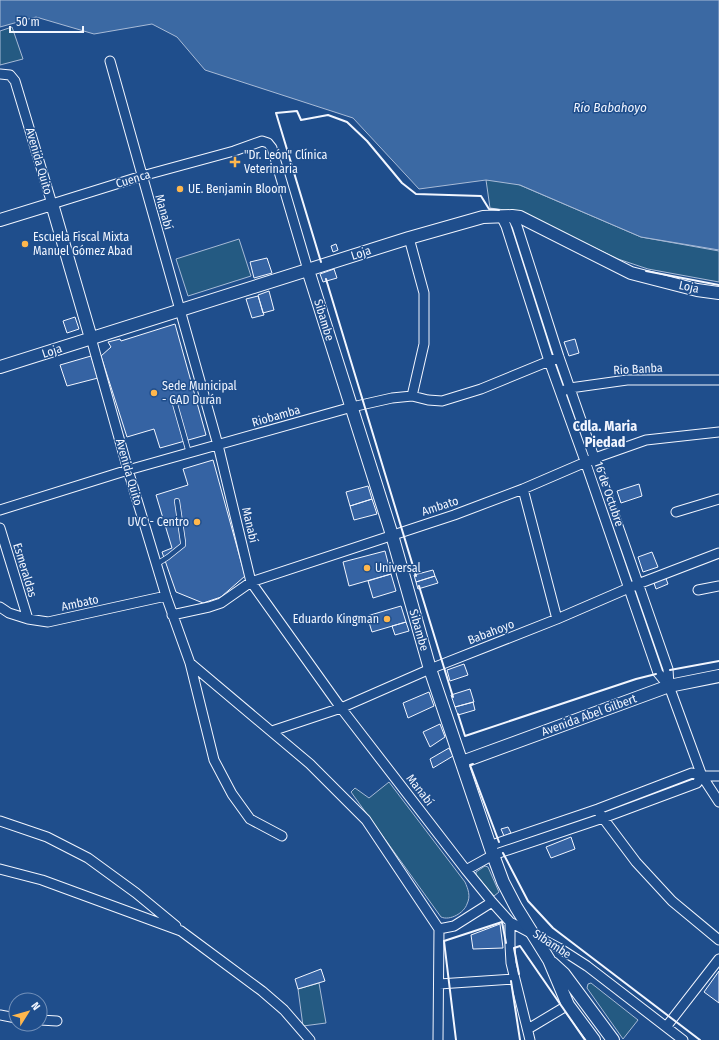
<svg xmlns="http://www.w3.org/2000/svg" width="719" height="1040" viewBox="0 0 719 1040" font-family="'Fira Sans Condensed',sans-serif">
	<rect width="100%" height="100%" fill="#1f4e8c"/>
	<path fill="#245a82" stroke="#a8bbd7" d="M12 27 23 59 0 65V31Z
		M501 177 641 237 719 251V282L648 269 618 259 520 212 490 208 486 180Z
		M239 239 251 276 188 296 176 259Z
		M389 782 465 882C468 889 471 896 467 904 464 913 450 921 441 917L351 792 355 788 369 798Z
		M485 866 488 867 499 892 494 896 476 875V872Z
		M319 983 326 1023 303 1026 298 989Z
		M591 983 638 1020 623 1039 587 988 588 984Z"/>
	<path fill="#3b69a3" stroke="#a8bbd7" d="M0 0H719V250L641 237 520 185 486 180 419 189 353 118 205 70 177 37 152 24 94 34 36 17 0 27Z"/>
	<path fill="#3563a3" stroke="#f2f6ff" d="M336 244 338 250 333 252 331 246Z
		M267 258 272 273 254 278 250 262Z
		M334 269 337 278 323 282 320 274Z
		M269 291 274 310 263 313 258 295Z
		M258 296 264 315 252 318 246 299Z
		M75 317 79 329 67 333 63 321Z
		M175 324 206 435 160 448 154 429 127 437 101 356 111 347 108 342 120 339 121 341Z
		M575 339 579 353 569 356 564 342Z
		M91 356 98 378 67 386 60 365Z
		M213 460 245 576 221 597 203 603 176 592 162 552 172 548 156 495 188 485 183 469Z
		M639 484 642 496 621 503 617 491Z
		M368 486 372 499 350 506 346 492Z
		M372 499 377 514 354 520 350 506Z
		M385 551 391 574 349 586 343 562Z
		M652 552 658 567 643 572 638 557Z
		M433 570 435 576 416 582 414 575Z
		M391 574 396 591 373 598 368 581Z
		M435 576 438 583 418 589 416 582Z
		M665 576 668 584 656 589 653 580Z
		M401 606 406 622 372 632 367 616Z
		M406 622 409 631 395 635 392 626Z
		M464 664 468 675 450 681 447 670Z
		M470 689 474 702 455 707 451 695Z
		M429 692 434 706 408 718 403 703Z
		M473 702 475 710 458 715 455 707Z
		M440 724 445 737 430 747 423 732Z
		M449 748 453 756 433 768 430 759Z
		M508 827 511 833 504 836 501 829Z
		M571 837 575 849 551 858 546 847Z
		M500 924 503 948 473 949 471 935Z
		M321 969 325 981 298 989 295 979Z
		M719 971V1003L704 992Z"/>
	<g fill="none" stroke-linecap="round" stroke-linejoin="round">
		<g stroke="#f2f6ff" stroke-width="6">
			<path id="lane" d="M173 397 189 453
				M157 564 168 557 183 545V542L177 501"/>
		</g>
		<g stroke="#f2f6ff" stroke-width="11">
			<path id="street" d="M110 61 218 445 251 582 341 708 466 870 492 902 510 922 559 948 587 966 683 1040
				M0 74 10 75 15 81 52 204 142 176 234 151 262 141 268 143 272 148 308 270
				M501 216 506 226 549 361 585 461 658 673 669 686 702 776 719 802
				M512 216 517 226 559 357 668 669 669 686
				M409 238 424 293V344L412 396
				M91 338 128 470 166 596 190 663 214 760 232 794 250 819 282 836
				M565 390 570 388 627 380H719
				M523 489 557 619
				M0 510 128 470 352 407 392 398 412 396 428 400 442 401 481 389 559 357
				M676 512 719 499
				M0 528 28 619
				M698 590 719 586
				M0 607 9 613 28 619 48 622 166 596
				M172 615 209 607 221 603 251 582 454 515 523 489 595 458 646 440 719 432
				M190 663 310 764 366 820 439 929 454 926 492 902
				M272 731 341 708 430 669 557 619 638 584 719 553
				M600 814 636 862 672 901 719 940
				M0 821 47 837 88 858 136 893 176 926
				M489 846 598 809 692 773 702 776H719
				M0 869 42 880 181 931 262 991 284 1010 310 1040
				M466 870 493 855 603 818 697 783 702 776
				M510 922V945L511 963 530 1040
				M439 984 515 979
				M0 1015 16 1018
				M40 1020 57 1021
				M666 1027 719 959
				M528 1029 568 1005
				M438 1040 439 929"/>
		</g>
		<g stroke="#f2f6ff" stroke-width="14">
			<path id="secondary" d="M0 220 52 204 91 338
				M308 270 392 535 430 669 493 855 503 882 516 907 549 960 568 1005 594 1040
				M0 367 409 238 483 217 512 216 520 217 631 273 697 290 719 293
				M462 762 669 686 719 676
				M552 963 564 974 613 1040"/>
		</g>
		<use href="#lane" stroke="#1f4e8c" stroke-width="4.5"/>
		<use href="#street" stroke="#1f4e8c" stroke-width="9"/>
		<use href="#secondary" stroke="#1f4e8c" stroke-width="12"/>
		<path stroke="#f2f6ff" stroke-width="2" d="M321 262 276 113 297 111 301 120 328 115 347 122 367 141 402 183 416 194 481 196 489 209 499 210
			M646 271 719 285
			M326 279 416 576
			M419 586 453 697
			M670 670 719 661
			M458 714 465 736 636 679 656 674
			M473 764 470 765 499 842
			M503 853 528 901 553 928 700 1040
			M519 974 514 948 520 946 585 1040
			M511 981 520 1040
			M456 1040 444 941 502 922 506 943"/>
	</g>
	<g fill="#ffb74d" stroke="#1f4e8c" stroke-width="1.5">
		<path d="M233 156h4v4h4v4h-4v4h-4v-4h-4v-4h4z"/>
		<circle cx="180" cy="189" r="4"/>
		<circle cx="25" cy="244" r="4"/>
		<circle cx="154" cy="393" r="4"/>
		<circle cx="197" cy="522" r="4"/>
		<circle cx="367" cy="568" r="4"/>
		<circle cx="387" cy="619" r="4"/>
	</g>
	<g text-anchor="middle" stroke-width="3" stroke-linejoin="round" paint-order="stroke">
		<g font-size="12" fill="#f2f6ff" stroke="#1f4e8c" text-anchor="start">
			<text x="244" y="159">"Dr. León" Clínica<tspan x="244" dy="14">Veterinaria</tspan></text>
			<text x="188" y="193">UE. Benjamin Bloom</text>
			<text x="33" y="241">Escuela Fiscal Mixta<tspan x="33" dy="14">Manuel Gómez Abad</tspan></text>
			<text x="162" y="390">Sede Municipal<tspan x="162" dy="14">- GAD Durán</tspan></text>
			<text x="189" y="526" text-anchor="end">UVC - Centro</text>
			<text x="375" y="572">Universal</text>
			<text x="379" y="623" text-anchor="end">Eduardo Kingman</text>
		</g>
		<g font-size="12" fill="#f2f6ff" stroke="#1f4e8c">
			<text transform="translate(39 161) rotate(74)" y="4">Avenida Quito</text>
			<text transform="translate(133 179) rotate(-17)" y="4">Cuenca</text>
			<text transform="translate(164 212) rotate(74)" y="4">Manabí</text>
			<text transform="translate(361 253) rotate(-18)" y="4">Loja</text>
			<text transform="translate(689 287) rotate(12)" y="4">Loja</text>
			<text transform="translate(324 320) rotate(73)" y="4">Sibambe</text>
			<text transform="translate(52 351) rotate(-18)" y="4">Loja</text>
			<text transform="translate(638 369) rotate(-3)" y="4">Rio Banba</text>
			<text transform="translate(276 416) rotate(-16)" y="4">Riobamba</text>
			<text transform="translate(129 472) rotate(74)" y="4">Avenida Quito</text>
			<text transform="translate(609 494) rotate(71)" y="4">16 de Octubre</text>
			<text transform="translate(440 506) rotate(-18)" y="4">Ambato</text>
			<text transform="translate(250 525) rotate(77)" y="4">Manabí</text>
			<text transform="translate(25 570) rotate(73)" y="4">Esmeraldas</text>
			<text transform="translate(80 603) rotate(-12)" y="4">Ambato</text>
			<text transform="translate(419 630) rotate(74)" y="4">Sibambe</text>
			<text transform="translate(491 632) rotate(-21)" y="4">Babahoyo</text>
			<text transform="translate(589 715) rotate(-20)" y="4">Avenida Abel Gilbert</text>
			<text transform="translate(420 790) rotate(52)" y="4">Manabí</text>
			<text transform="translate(552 944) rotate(33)" y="4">Sibambe</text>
		</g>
		<g font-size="13" font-style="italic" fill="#f2f6ff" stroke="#1f4e8c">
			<text x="610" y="112">Río Babahoyo</text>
		</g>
		<g font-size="14" font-weight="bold" fill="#f2f6ff" stroke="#1f4e8c">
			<text x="605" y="431">Cdla. Maria<tspan x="605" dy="16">Piedad</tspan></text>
		</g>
	</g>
	<g transform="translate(28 1012) rotate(53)"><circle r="19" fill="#1f4e8c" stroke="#7391ba"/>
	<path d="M0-3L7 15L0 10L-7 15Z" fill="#ffb74d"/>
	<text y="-6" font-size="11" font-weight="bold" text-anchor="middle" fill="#f2f6ff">N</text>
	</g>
	<path d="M10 26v6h73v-6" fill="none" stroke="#f2f6ff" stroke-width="2"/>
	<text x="16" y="26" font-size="12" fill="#f2f6ff" stroke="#1f4e8c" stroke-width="3" paint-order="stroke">50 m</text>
</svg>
